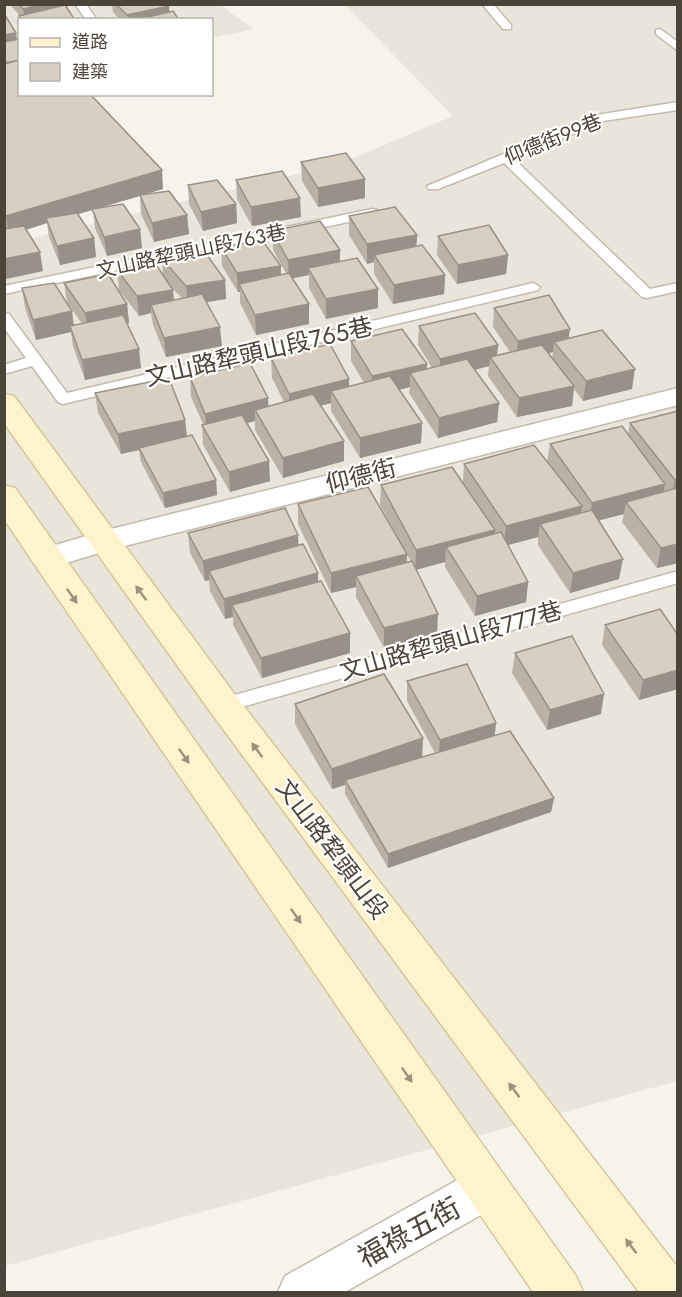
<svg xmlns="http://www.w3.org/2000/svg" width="682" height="1297" viewBox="0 0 682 1297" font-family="Jost,'Noto Sans TC',sans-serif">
	<rect width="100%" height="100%" fill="#f6f3ec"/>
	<path fill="#eae5da" d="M4 5H220L254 29 212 38V20H20L19 81 5 84Z
		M345 5H677V1081L5 1266 4 245 339 164 453 116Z"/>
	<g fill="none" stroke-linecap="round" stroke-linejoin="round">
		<g stroke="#c2bbae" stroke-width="3">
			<path id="lane" d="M75 4H86L97 20H86Z
				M482 4H493L511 25V29H503Z
				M660 29 678 42V51L656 34V30Z
				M678 102V110L603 121 514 159 650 289 678 283V291L647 298 642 297 504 163 438 189H428L427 186 596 115Z
				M372 209 377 210 379 213 377 216 4 294V286Z
				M533 283 540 287 538 290 63 404 58 402 32 366 4 374V365L26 358 4 328V313L9 314 67 393Z
				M678 571V583L224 712 217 710 215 705 217 700 224 698Z"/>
		</g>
		<g stroke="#c2bbae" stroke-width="3">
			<path id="street" d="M678 388V405L109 550 46 569 35 565 30 558 35 551 103 531Z
				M486 1167 502 1173 508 1188 502 1203 345 1292H278L285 1276 470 1173Z"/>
		</g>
		<g stroke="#d6c79b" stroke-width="3">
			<path id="secondary" d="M4 394 14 396 236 696 678 1268V1292H639L212 714 4 423Z
				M4 485 15 488 576 1276 583 1292H533L35 565 4 519Z"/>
		</g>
		<use href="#lane" fill="#fff" fill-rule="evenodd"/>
		<use href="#street" fill="#fff" fill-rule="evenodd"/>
		<use href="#secondary" fill="#fff3cd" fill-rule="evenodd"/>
	</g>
	<path fill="#bab2a6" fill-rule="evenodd" d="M11 4H67V8L75 20H20V21L19 16H20L11 6Z
		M112 4H168L169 12 179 20H120L113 12Z
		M4 15 17 39 20 94 163 189 141 195 187 215 189 234 154 242 141 214 140 196 99 208 140 229 142 248 107 256 95 228 93 210 78 214 94 238 96 257 60 265 49 237 47 223 26 230 43 271 6 279 4 276Z
		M301 162 365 179V198L318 207 302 181Z
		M236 180 301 217 252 226 237 199Z
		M188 185 236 204 237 223 203 231 189 204Z
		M349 216 417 235 416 246 445 275 444 294 393 304 374 274V262L367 264 349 235Z
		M272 231 340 250V262L378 308 326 319 309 288V275L292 278 309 324 256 335 240 303V292H238L222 266 221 247 281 266V275L286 273 273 250Z
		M438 236 508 255 506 274 457 284 437 255Z
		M162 259 225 280 226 299 206 302 222 346 166 357 153 325 151 313 139 316 119 290 117 270 163 276ZM169 284 175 291 182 298 174 300 173 290Z
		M64 283 127 304 129 323 127 324 141 368 85 380 73 346 71 332 36 340 25 308 22 288 72 311 74 325 82 324 67 302Z
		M494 308 569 338 632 389 583 401 574 389 572 406 517 417 488 376 489 366 475 370 499 403 497 422 438 438 409 393 410 387 399 390 422 423 421 443 360 458 331 411V403L321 406 344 441V461L283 478 255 430V421L247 423 270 481 230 492 203 445 202 425 203 424 191 397 190 377 268 406 284 402 272 378 271 358 349 379V387L364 383 351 361V341L426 369 432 368 418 345 419 326 498 345 497 355 510 352 493 327ZM553 352 552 358 549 353Z
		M95 393 185 420 187 436 216 480 217 495 165 508 141 462 139 450 121 454 98 413Z
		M678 411V563L657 568 622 522 624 514 599 520 619 579 570 593 538 545V537L508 545 528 582 526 602 475 616 445 567V562L416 570 437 634 384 648 356 597V587L331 593 298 524V504L399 540 380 505 381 485 463 482 464 464 547 462 550 444 628 434 630 423ZM407 555 411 561 407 563Z
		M188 533 299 546 318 573V582L350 633V653L262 678 233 625V617L225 619 210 591 209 580 205 581 190 553Z
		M605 625 678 635V689L639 700 602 645Z
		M515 653 601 714 547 730 512 673Z
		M407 681 495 735 554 798 551 812 388 868 345 794V785L332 789 295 724V704L423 738 422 757 435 753 407 701Z"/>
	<path fill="#979187" d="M43 4H67L68 12 25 20 23 9Z
		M169 6 170 19 128 20 127 15Z
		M16 33 18 46 4 49V35Z
		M162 170 163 189 48 223 46 218 47 223 9 235 6 216Z
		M365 179V198L318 207V188Z
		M300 198 301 217 252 226 251 207Z
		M236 204 237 223 203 231 201 212Z
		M187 215 189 234 154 242 152 223Z
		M140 229 142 248 107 256 104 237Z
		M417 235 416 254 374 255V262L367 264V244Z
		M94 238 96 257 60 265 57 246Z
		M340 250V269L308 268 309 275 289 279 288 260Z
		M40 252 43 271 6 279 4 259Z
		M508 255 506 274 457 284 458 265Z
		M281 266V285L239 284 240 292H238L237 273Z
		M445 275 444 294 393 304 394 285Z
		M225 280 226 299 188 305 186 286Z
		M378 289V308L326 319V299Z
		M173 290 174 309 151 305V313L139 316 137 296Z
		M127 304 129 323 88 332 85 313Z
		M309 304V324L256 335 255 315Z
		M72 311 74 331 70 326 71 332 36 340 33 320Z
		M220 327 222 346 166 357 164 338Z
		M570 329 567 349 554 342 553 352 516 360 518 341Z
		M498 345 496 365 490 357 489 366 439 379 440 359Z
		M139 349 141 368 85 380 82 360Z
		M427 364 426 384 410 373V387L371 396 372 376Z
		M635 369 632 389 583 401 586 381Z
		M349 379V399L331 391V403L289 413V394Z
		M574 386 572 406 517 417 519 398Z
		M268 398 269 418 255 410V421L207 433 205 414Z
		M499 403 497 422 438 438 439 418Z
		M185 420 187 440 139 448V450L121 454 118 434Z
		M422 423 421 443 360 458V438Z
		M344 441V461L283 478V458Z
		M269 461 270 481 230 492 229 472Z
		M678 479V498L671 500 675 480Z
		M216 480 217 495 165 508 163 493Z
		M665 484 661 504 626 502 624 514 589 523 592 503Z
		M582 506 579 526 540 524 538 537 504 546 506 526Z
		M495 530 493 550 446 547 445 562 415 570 416 550Z
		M298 535 299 555 209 571V580L205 581 203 561Z
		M678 544V563L657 568 661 548Z
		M407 554 406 574 356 576V587L331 593V573Z
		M623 559 619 579 570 593 573 573Z
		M318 573V593L232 605 233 617 225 619 224 599Z
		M528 582 526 602 475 616 477 596Z
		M438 614 437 634 384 648V628Z
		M350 633V653L262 678 261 658Z
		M678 670V689L639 700 643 680Z
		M604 694 601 714 547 730 550 710Z
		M496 723 494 743 438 760 440 740Z
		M423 738 422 758 345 780V785L332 789V769Z
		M554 798 551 812 388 868V854Z"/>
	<path fill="#d8cfc1" stroke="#979187" stroke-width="1.5" d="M19 4H43L23 9Z
		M116 4H168L169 6 127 15Z
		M65 5 75 20H22L19 16Z
		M173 11 179 20H136Z
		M4 15H5L16 33 4 35Z
		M19 39 20 60 4 63V42Z
		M20 60V94H90L162 170 6 216 4 214V64Z
		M346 153 365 179 318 188 301 162Z
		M282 171 300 198 251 207 236 180Z
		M217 180 236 204 201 212 188 185Z
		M169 191 187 215 152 223 140 195Z
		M123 204 140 229 104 237 92 209Z
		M395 207 417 235 367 244 349 216Z
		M77 213 94 238 57 246 46 218Z
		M320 221 340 250 288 260 272 231Z
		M489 225 508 255 458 265 438 236Z
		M24 226 40 252 4 259V229Z
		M262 240 281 266 237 273 221 247Z
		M422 245 445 275 394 285 374 255Z
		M204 251 225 280 186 286 162 259Z
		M357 258 378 289 326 299 308 268Z
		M153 260 173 290 137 296 117 270Z
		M289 273 309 304 255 315 239 284Z
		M108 274 127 304 85 313 64 283Z
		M54 283 72 311 33 320 22 288Z
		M202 294 220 327 164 338 151 305Z
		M549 295 570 329 518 341 494 308Z
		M475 313 498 345 440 359 419 326Z
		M123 315 139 349 82 360 70 326Z
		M402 329 427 364 372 376 351 341Z
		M602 330 635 369 586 381 554 342Z
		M330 344 349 379 289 394 271 358Z
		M542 345 574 386 519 398 490 357Z
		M467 359 499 403 439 418 410 373Z
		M250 363 268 398 205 414 190 377Z
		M390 376 422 423 360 438 331 391Z
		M169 378 185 420 118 434 95 393Z
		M313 394 344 441 283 458 255 410Z
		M678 411V479L675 480 630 423Z
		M242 415 269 461 229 472 202 425Z
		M622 426 665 484 592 503 550 444Z
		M192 435 216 480 163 493 139 448Z
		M534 445 582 506 506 526 464 464Z
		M452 467 495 530 416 550 381 485Z
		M368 487 407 554 331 573 298 504Z
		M677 488 678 489V544L661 548 626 502Z
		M285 508 298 535 203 561 188 533Z
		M592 510 623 559 573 573 540 524Z
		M501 532 528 582 477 596 446 547Z
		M303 544 318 573 224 599 209 571Z
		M412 561 438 614 384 628 356 576Z
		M321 581 350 633 261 658 232 605Z
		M660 609 678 635V670L643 680 605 625Z
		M572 636 604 694 550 710 515 653Z
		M467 664 496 723 440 740 407 681Z
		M384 674 423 738 332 769 295 704Z
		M510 731 554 798 388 854 345 780Z"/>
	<defs><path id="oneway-solid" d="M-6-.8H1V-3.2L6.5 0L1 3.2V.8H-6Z" transform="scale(1.5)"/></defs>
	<g fill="#9c937c">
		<use href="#oneway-solid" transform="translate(141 593) rotate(-126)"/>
		<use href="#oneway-solid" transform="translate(72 596) rotate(55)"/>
		<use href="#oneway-solid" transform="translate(257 750) rotate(-127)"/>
		<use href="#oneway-solid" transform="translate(184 756) rotate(55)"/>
		<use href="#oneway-solid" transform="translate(296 916) rotate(55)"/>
		<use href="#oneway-solid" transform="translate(407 1075) rotate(55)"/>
		<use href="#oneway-solid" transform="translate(514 1090) rotate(-127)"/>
		<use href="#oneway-solid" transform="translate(631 1246) rotate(-127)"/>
	</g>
	<g text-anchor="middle" stroke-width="4.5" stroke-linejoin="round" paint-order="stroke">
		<g font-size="20" fill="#4b4439" stroke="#fff">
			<text transform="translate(553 139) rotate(-22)" y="7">仰德街99巷</text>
			<text transform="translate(191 251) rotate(-12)" y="7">文山路犂頭山段763巷</text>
		</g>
		<g font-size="24" fill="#4b4439" stroke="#fff">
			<text transform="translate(259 352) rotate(-13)" y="8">文山路犂頭山段765巷</text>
			<text transform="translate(361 476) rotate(-14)" y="8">仰德街</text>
			<text transform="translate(451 641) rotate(-16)" y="8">文山路犂頭山段777巷</text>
			<text transform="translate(332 849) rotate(53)" y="8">文山路犂頭山段</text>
		</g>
		<g font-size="28" fill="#4b4439" stroke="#fff">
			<text transform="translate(409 1232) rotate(-29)" y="10">福祿五街</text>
		</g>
	</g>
	<rect width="682" height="1297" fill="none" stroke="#4b4439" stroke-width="12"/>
	<rect x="18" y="18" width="195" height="78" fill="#ffffff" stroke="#b7b4b0" stroke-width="1.5"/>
	<rect x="30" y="38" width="30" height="9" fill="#fff3cd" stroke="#b7b4b0" stroke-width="1.5"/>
	<text x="72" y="48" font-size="18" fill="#4b4439">道路</text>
	<rect x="30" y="63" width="30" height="18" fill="#d8cfc1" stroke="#b7b4b0" stroke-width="1.5"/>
	<text x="72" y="78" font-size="18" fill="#4b4439">建築</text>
</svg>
